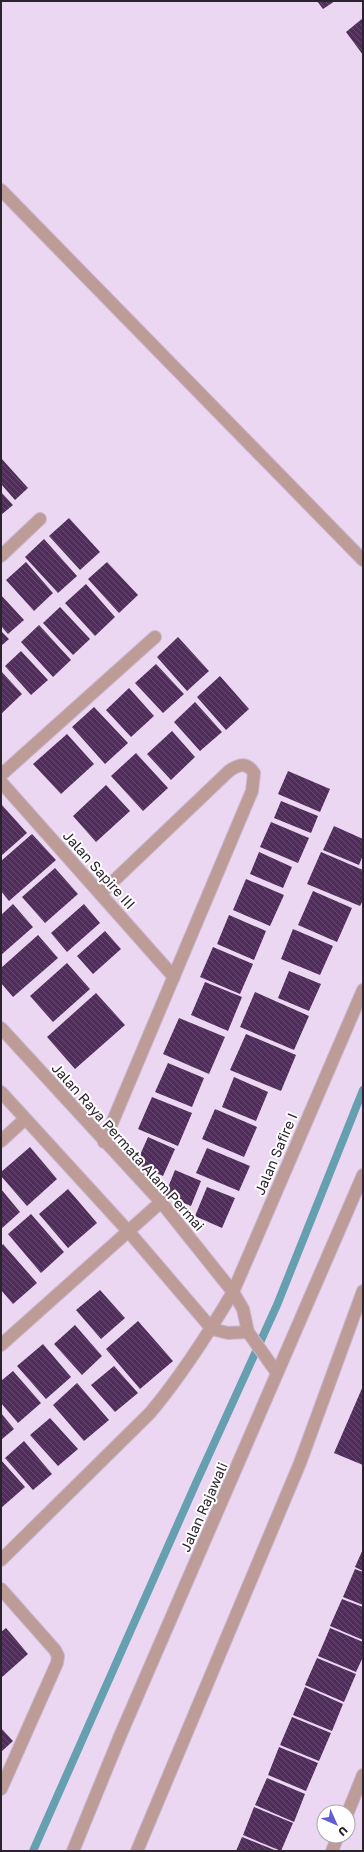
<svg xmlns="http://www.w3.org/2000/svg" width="364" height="1852" viewBox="0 0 364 1852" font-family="'Golos Text',sans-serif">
	<defs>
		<pattern id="building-back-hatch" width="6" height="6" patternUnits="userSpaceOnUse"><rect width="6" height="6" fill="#502d5b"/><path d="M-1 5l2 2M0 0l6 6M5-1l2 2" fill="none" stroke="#664a6f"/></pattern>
	</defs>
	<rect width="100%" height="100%" fill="#ecd7f3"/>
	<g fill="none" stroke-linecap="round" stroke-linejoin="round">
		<path stroke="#669fb0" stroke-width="8" d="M33 1851 196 1483 277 1305 363 1090"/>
	</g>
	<path fill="url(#building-back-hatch)" d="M317 1H335L323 9Z
		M363 18V55L346 32Z
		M1 458 28 488 15 500 1 484Z
		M1 492 13 505 1 515Z
		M69 518 100 552 80 570 49 536Z
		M44 539 77 576 58 593 25 557Z
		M26 562 53 593 34 611 6 580Z
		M107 562 138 595 119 613 88 579Z
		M86 584 115 617 95 636 65 603Z
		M1 595 24 620 8 634 1 626Z
		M60 607 90 639 73 655 43 623Z
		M39 625 71 660 53 677 21 642Z
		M1 631 9 639 1 646Z
		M178 637 209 671 187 691 157 657Z
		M21 651 48 680 31 695 5 666Z
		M156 664 184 694 163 713 135 683Z
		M1 671 22 694 1 714Z
		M220 676 249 709 226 730 197 697Z
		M129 688 154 716 131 737 106 710Z
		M195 702 222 732 200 751 174 722Z
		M94 707 128 743 105 764 72 727Z
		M172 731 195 757 171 780 147 754Z
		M67 734 94 764 61 794 33 764Z
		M136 753 168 788 143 811 111 776Z
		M288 771 330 789 320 812 278 794Z
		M106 785 130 811 96 842 73 816Z
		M281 801 318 816 311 833 274 818Z
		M2 805 27 833 1 856V807Z
		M271 822 309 838 298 863 260 847Z
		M334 826 363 839V855L359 865 323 850Z
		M32 834 56 860 9 901 1 891V861Z
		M259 852 292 867 283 888 250 874Z
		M321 852 363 870V900L360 906 307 884Z
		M55 868 78 894 45 923 22 897Z
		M246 879 284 895 270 926 233 910Z
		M313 891 352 908 337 942 298 925Z
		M13 904 33 927 1 955V915Z
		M84 904 100 923 67 952 51 933Z
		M229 915 266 931 254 960 217 944Z
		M293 929 333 946 320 975 281 959Z
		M105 931 121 949 93 974 77 956Z
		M38 935 58 958 13 997 1 983V968Z
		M213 947 253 964 240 994 200 977Z
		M67 963 90 989 53 1022 30 996Z
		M289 971 321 984 309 1011 278 998Z
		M205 982 242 997 228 1031 191 1015Z
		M255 992 309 1016 294 1050 240 1027Z
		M96 993 125 1025 75 1069 47 1037Z
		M179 1018 225 1037 209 1074 163 1054Z
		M246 1034 296 1055 281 1091 230 1070Z
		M168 1063 204 1078 192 1107 155 1092Z
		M234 1077 268 1092 256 1121 222 1107Z
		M152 1097 192 1113 178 1146 138 1129Z
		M215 1109 257 1127 244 1157 202 1139Z
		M148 1137 175 1149 163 1176 136 1164Z
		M30 1147 57 1179 27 1206 1 1176V1172Z
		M207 1148 250 1166 239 1191 196 1173Z
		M175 1170 201 1181 191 1206 165 1195Z
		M207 1187 235 1198 222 1228 195 1216Z
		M1 1189 20 1212 1 1229Z
		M68 1189 97 1223 68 1248 39 1214Z
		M31 1214 64 1252 41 1273 8 1234Z
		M3 1244 37 1283 13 1304 1 1290V1246Z
		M100 1290 125 1318 101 1339 76 1310Z
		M138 1321 173 1361 140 1389 106 1349Z
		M75 1325 102 1356 82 1375 54 1344Z
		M43 1344 71 1377 46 1399 17 1366Z
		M114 1366 138 1393 115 1412 91 1385Z
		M13 1371 41 1403 18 1423 1 1403V1381Z
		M77 1383 109 1420 84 1441 53 1405Z
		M363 1386V1465L334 1453Z
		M1 1413 14 1429 1 1440Z
		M50 1418 78 1449 58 1466 30 1435Z
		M24 1441 52 1474 33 1490 5 1458Z
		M1 1460 25 1487 1 1508Z
		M363 1549V1571L355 1567Z
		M355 1569 363 1572V1605L343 1597Z
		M342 1599 363 1607V1640L330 1626Z
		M6 1628 28 1654 1 1678V1632Z
		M330 1628 363 1642V1657L356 1672 318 1656Z
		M317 1658 356 1674 344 1702 305 1685Z
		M305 1687 343 1704 332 1731 293 1715Z
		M292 1717 331 1733 319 1761 280 1745Z
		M1 1728 13 1741 1 1752Z
		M279 1747 318 1763 306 1791 268 1775Z
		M267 1778 305 1794 294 1822 255 1805Z
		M254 1807 293 1823 281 1851 243 1835Z
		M242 1837 277 1851H236Z"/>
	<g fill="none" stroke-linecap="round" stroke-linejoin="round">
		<g stroke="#c9b6cf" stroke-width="14">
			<path id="minor" d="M1 190 363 560
				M1 556 40 519
				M1 775 155 637
				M1 782 174 977
				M100 894 229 771C239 764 247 762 254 773L252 791 104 1142
				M1 1028 161 1202 233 1292 243 1309 248 1332 277 1373
				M1 1092 129 1232 212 1329 228 1333 248 1332
				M1 1141 25 1119
				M1 1345 161 1202
				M1 1560 150 1413C182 1375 208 1334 233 1292L363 990
				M1 1589 55 1650 58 1656 57 1663 1 1789
				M348 1812 363 1775
				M137 1851 300 1463 363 1291
				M332 1851 338 1836"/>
		</g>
		<g stroke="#c9b6cf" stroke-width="14">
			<path id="tertiary" d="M73 1851 120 1736 363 1175"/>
		</g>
		<use href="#minor" stroke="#bd9c98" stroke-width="12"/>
		<use href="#tertiary" stroke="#bd9c98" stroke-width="12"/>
	</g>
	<g text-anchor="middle" stroke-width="4" stroke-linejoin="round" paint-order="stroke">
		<g font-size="14" fill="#2a222d" stroke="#fff">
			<text transform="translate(99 870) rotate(48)" y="5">Jalan Sapire III</text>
			<text transform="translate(128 1147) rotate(48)" y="5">Jalan Raya Permata Alam Permai</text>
			<text transform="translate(276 1154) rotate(-67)" y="5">Jalan Safire I</text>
			<text transform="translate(204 1507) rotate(-66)" y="5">Jalan Rajawali</text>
		</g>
	</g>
	<rect width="364" height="1852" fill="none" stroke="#2a222d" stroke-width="4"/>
	<g transform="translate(336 1824) rotate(135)"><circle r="19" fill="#ffffff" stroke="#aaa7ab"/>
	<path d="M0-3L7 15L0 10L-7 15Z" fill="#615bd4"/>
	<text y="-6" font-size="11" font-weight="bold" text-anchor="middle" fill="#2a222d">U</text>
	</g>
</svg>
